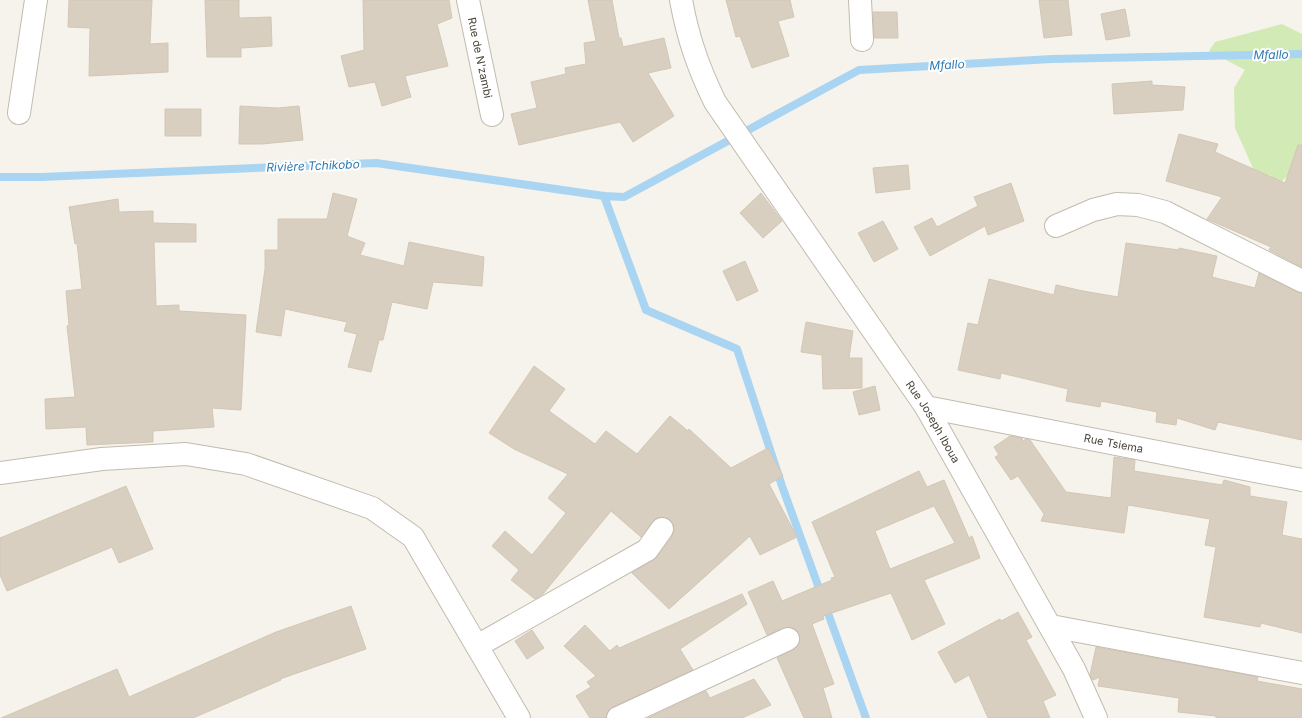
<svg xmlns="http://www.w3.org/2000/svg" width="1302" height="718" viewBox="0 0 1302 718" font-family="Inter,sans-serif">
	<rect width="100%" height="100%" fill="#f6f3ec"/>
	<path fill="#d2eab5" d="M1282 24 1302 34V162L1279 184 1270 175H1256L1235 128 1234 88 1245 70 1209 51 1215 42Z"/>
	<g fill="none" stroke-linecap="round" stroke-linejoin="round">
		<path stroke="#a9d4f2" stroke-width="8" d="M0 177H41L376 163 604 196 624 197 859 70 1052 59 1302 54
			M604 196 646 310 737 349 782 486 866 718"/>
	</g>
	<path fill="#d8cfc1" stroke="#d3c7b4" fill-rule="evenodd" d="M69 0H152L150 44 168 43V72L89 76 90 28 68 27Z
		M205 0H239V18L271 17 272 46 241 48V57H207Z
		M363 0H449L452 18 437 24 448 66 405 76 411 97 382 106 375 82 349 87 341 56 364 50Z
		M588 0H612L619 38H621L623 47 664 38 671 68 648 73 674 116 633 142 620 122 519 145 511 114 537 108 531 82 566 74 565 68 586 64 584 43 596 41Z
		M726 0H790L794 17 778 21 789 56 752 68 740 36 736 37Z
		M1039 0H1068L1072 35 1044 38Z
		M1125 9 1130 36 1106 40 1101 14Z
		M873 12H897L898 38H874Z
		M1152 81V85L1185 87 1183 110 1114 114 1112 84Z
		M240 106 278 108 299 106 303 140 262 144H239Z
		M165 109H201V136H165Z
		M1179 134 1218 144 1215 152 1285 183 1298 145H1302V267L1269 250 1271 247 1207 219 1222 197 1166 181Z
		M908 165 910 189 876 193 873 168Z
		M1011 183 1024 221 988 235 985 226 930 256 914 227 932 218 937 227 978 206 974 197Z
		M333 193 357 199 347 236 365 243 360 255 404 266 409 242 484 257 482 286 433 282 427 309 392 302 383 340H379L371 372 348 367 357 334 344 331 347 322 285 309 281 336 256 332 265 269V250H278V219H327Z
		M761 193 782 221 763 238 740 213Z
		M118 199 119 212 153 211V223L196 224V242H154L156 306 179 305V311L246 315 241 410 212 408 214 427 153 431V442L87 445 86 427 46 429 45 399 75 397 67 326 69 325 66 291 82 289 77 243 75 244 69 207Z
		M883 221 898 249 874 262 858 233Z
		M1126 243 1179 250V248L1217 256 1212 277 1255 288 1259 273 1302 293V440L1218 422 1215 430 1177 418 1176 425 1156 422 1157 412 1101 401 1100 407 1066 401 1068 389 1001 373 1000 379 958 370 968 323 978 325 989 279 1054 295 1056 285 1083 291 1118 297Z
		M745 261 758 291 737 301 723 271Z
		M806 322 853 331 849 358H862V388L823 389 822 355 801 352Z
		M534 366 565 389 549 411 595 444 606 431 637 454 670 416 688 431 689 429 731 468 768 448 783 476 769 484 797 537 760 555 750 536 669 609 632 573 657 557 672 536 674 530 673 523 669 519 663 517 657 518 652 522 641 537 611 511 543 594 535 599 511 580 519 570 492 546 505 531 532 555 566 513 548 498 568 474 514 449 489 433Z
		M875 386 880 410 859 415 853 392Z
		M1010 436 1022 438 1023 441 1026 439 1030 440 1066 492 1111 498 1114 457 1135 460 1134 471 1222 485 1224 480 1250 487V496L1287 502 1282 535 1302 539V633L1261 623 1260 627 1204 617 1216 547 1205 545 1210 519 1128 505 1124 533 1041 521 1044 514 1018 476 1011 480 995 457 999 455 994 447Z
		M919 471 927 487 944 480 969 538 972 536 980 558 924 580 945 624 912 640 891 593 823 616 824 619 812 624 834 684 823 688 832 718H804L777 658 798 646 800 640 799 634 795 629 789 627 767 635 748 592 773 581 782 601 832 580 831 578 835 577 812 522ZM934 506 955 543 890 569 875 531Z
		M126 486 153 549 119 563 112 547 7 591 0 575V538Z
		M742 594 747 604 680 649 693 670 613 707 608 711 606 718H590L576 696 591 687 587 682 596 676 564 646 585 625 610 651 617 645 619 648Z
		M351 606 366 649 280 679 281 680 193 718H1L117 669 129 697 276 632Z
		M1018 612 1032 637 1026 640 1056 695 1043 701 1050 718H988L969 675 955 683 938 652 1000 619 1001 621Z
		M532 630 544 648 527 659 515 641Z
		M1096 647 1258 677 1257 681 1302 689V718H1216V716L1178 712 1179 698 1098 686 1100 677 1093 680 1090 675Z
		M754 679 771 705 742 718H648L706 691 710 698Z"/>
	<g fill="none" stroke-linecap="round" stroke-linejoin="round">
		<g stroke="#c2bbae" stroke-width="24">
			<g id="minor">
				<path id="s1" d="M468 0 492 115"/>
				<path id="s2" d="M681 0C688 38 698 67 715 102L926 407 1074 669 1096 718"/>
				<path d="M860 0 862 40"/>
				<path d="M19 113 36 0"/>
				<path d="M1056 226 1093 210 1117 204 1138 205 1165 212 1302 281"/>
				<path id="s3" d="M926 407 1302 480"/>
				<path d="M0 473 102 459 186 454 246 464 372 508 413 537 519 718"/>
				<path d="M1051 626 1302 673"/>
				<path d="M477 646 647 550 662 529"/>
				<path d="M618 718 788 639"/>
			</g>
		</g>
		<use href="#minor" stroke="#fff" stroke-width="22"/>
	</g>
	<g text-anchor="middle" stroke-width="4" stroke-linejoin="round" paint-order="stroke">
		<g font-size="11" fill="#4b4439" stroke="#fff">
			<text dy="4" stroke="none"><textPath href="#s1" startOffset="59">Rue de N'zambi</textPath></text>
			<text dy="4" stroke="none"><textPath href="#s2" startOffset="495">Rue Joseph Iboua</textPath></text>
			<text dy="4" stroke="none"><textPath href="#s3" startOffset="191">Rue Tsiema</textPath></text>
		</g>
		<g font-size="12" font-style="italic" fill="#2e7ab2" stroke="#fff">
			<text transform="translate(1271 55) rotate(-1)" y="4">Mfallo</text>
			<text transform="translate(947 65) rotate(-3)" y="4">Mfallo</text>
			<text transform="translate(313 166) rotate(-2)" y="4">Rivière Tchikobo</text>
		</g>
	</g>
</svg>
